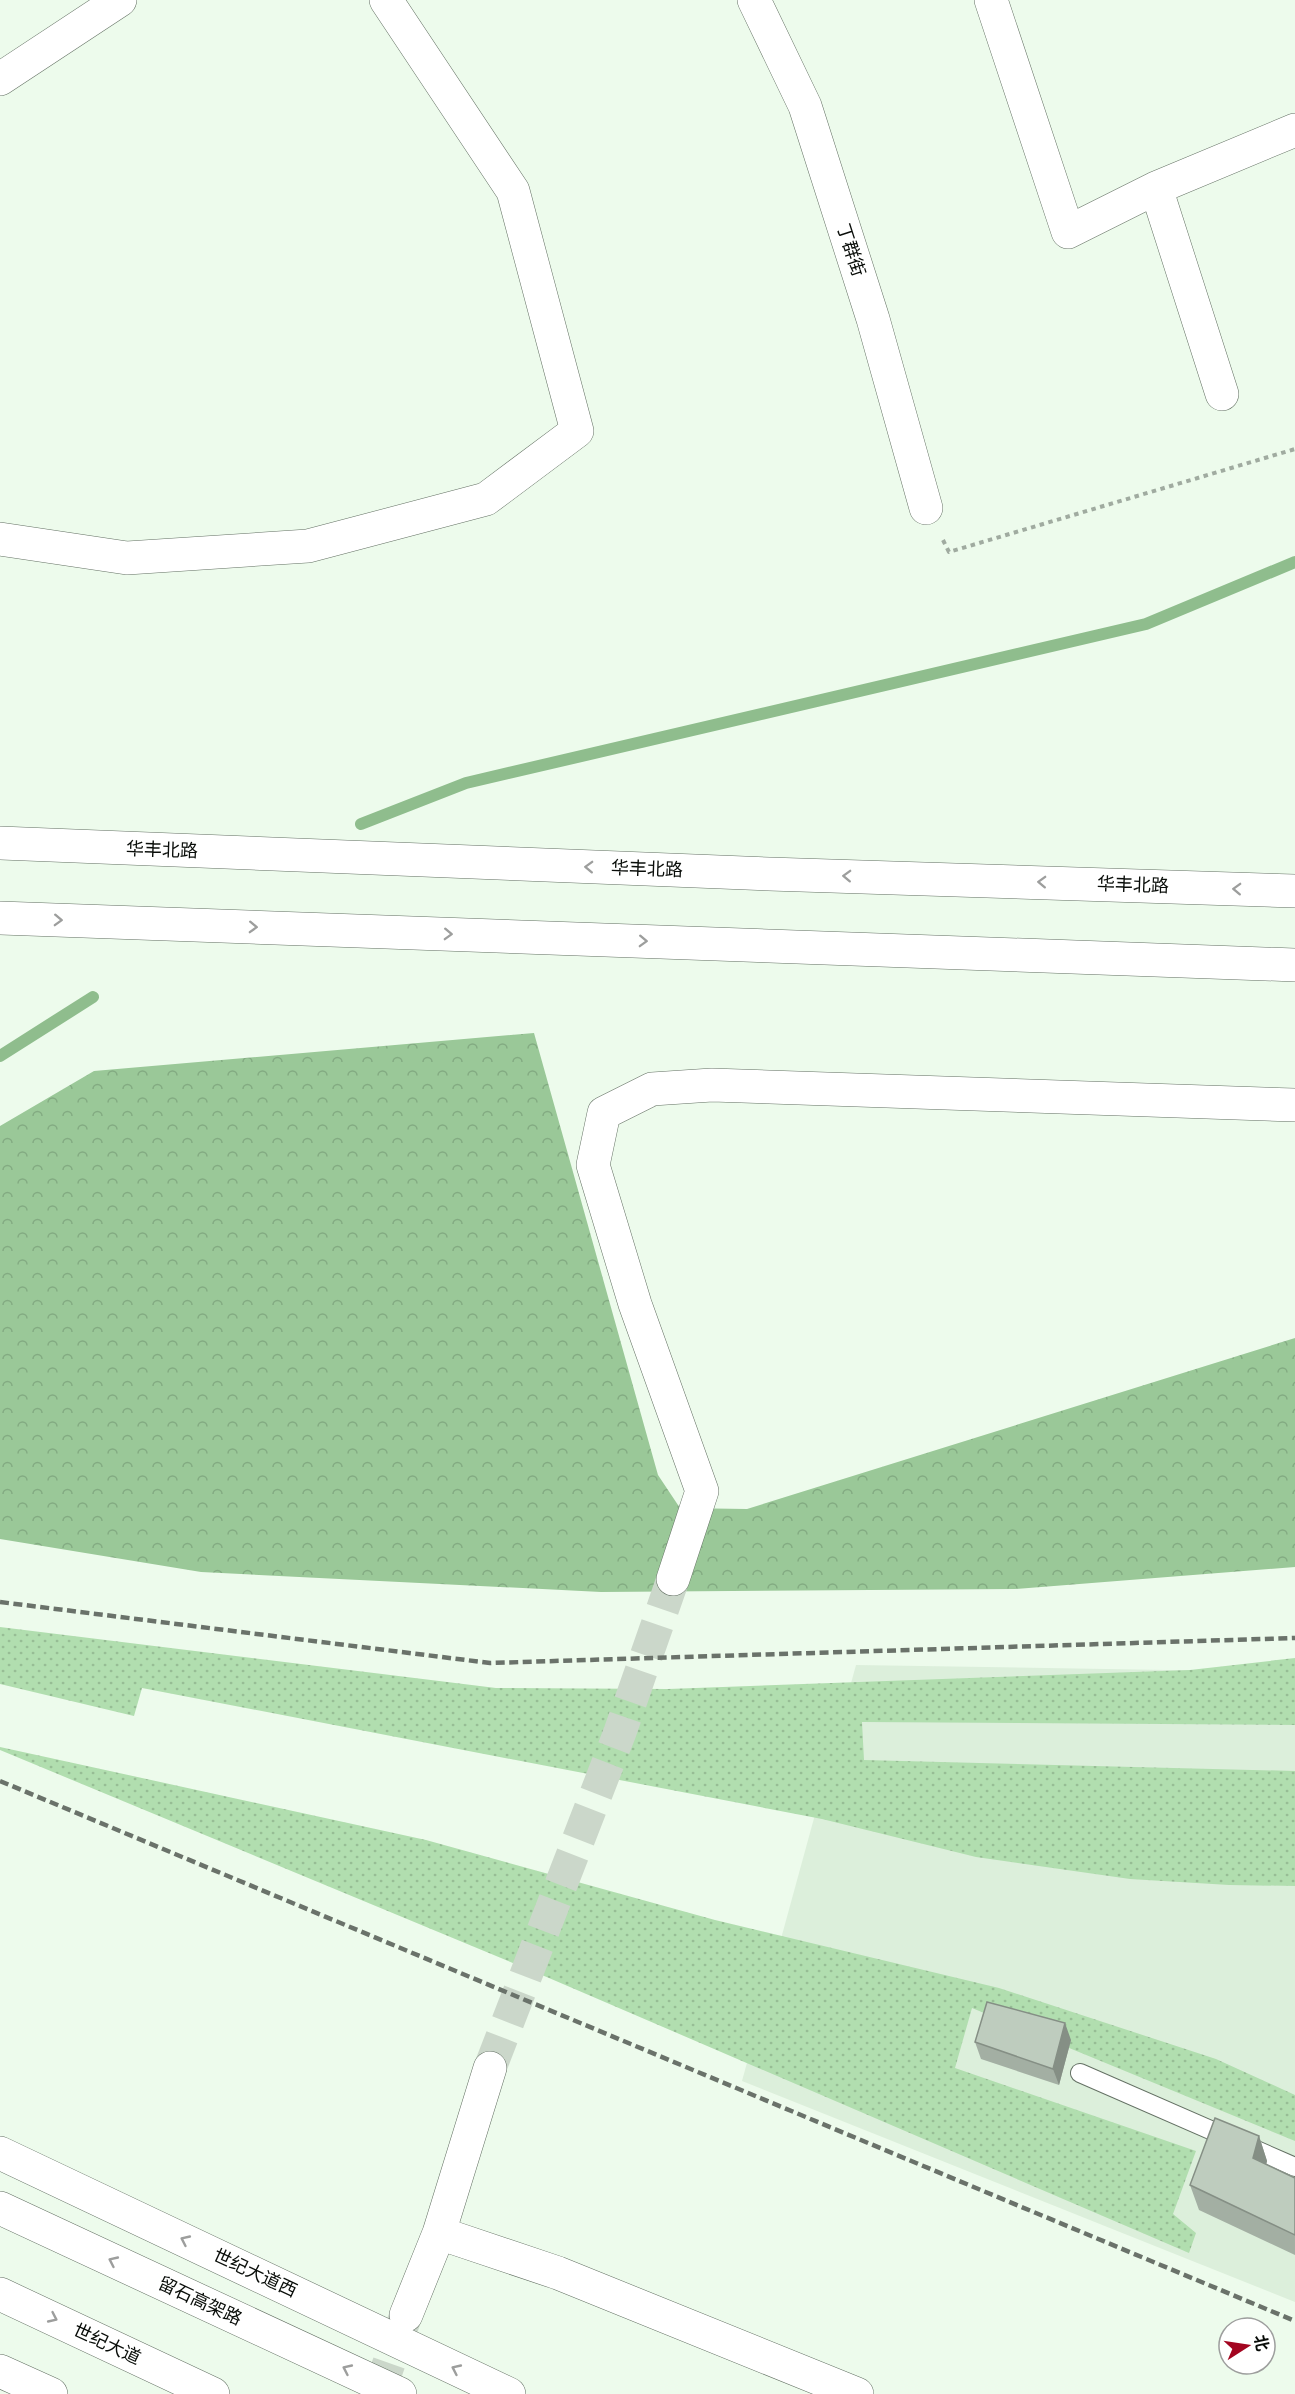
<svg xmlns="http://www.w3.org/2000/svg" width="1295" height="2394" viewBox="0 0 1295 2394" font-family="Quicksand,'Noto Sans SC',sans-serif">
	<defs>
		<pattern id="grass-dots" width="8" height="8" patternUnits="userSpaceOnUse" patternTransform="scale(1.5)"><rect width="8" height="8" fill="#b1deaf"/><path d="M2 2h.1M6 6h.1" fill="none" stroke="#97bd95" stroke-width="1.8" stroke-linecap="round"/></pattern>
		<pattern id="forest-crowns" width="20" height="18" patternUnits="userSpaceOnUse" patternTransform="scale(1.5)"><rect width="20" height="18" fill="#9ac898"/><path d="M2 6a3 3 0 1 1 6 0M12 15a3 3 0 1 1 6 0" fill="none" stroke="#83ab82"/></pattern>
	</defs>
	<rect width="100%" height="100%" fill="#edfbec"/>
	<path fill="#dcefdb" d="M856 1665 1295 1672V2302L742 2081Z"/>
	<path fill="url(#grass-dots)" d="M0 1627 496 1688 668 1689 1190 1670 1295 1658V1725L862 1722 864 1760 1295 1771V1886L1229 1885 1130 1879 976 1857 822 1819 142 1688 134 1716 0 1684Z
		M0 1747 426 1840 715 1920 999 1988 1216 2059 1295 2095V2141L972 2008 955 2068 1196 2151 1173 2214 1196 2233 1189 2253 549 1978 0 1750Z"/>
	<path fill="url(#forest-crowns)" d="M534 1033 658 1475 680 1508 747 1509 1295 1338V1567L1015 1589 601 1592 201 1572 0 1539V1126L94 1071Z"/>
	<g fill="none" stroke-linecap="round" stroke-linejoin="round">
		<path stroke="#8fbd8d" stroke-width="12" d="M361 824 466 783 1146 624 1295 562
			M0 1056 93 997"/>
		<path stroke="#cbd7ca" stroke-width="33" stroke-dasharray="33 16" stroke-linecap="butt" d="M490 2068 620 1732 673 1579
			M378 2394 406 2315"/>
		<g stroke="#647164" stroke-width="20">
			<path id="service" d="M1080 2073 1295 2167"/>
		</g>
		<g stroke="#647164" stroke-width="34">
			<path id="minor" d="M991 0 1068 232 1156 188 1295 130
				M0 79 120 0
				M1156 188 1222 394
				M0 539 127 558 308 546 486 499 577 431 513 191 386 0
				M673 1579 702 1491 635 1304 593 1165 604 1113 652 1089 712 1085 1295 1105
				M439 2233 490 2068
				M406 2315 439 2233 558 2273 857 2394"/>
		</g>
		<g stroke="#647164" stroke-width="34">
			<path id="tertiary" d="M754 0 805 106 873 319 926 508"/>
		</g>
		<g stroke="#647164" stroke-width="34">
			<path id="secondary" d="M0 843 769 874 1295 891
				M0 918 1295 965
				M0 2153 509 2394"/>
		</g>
		<g stroke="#647164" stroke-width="34">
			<path id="primary" d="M0 2294 213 2394"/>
		</g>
		<g stroke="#647164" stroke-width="34">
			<path id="trunk" d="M0 2208 400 2394
				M0 2371 51 2394"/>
		</g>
		<path stroke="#a0aba0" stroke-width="4" stroke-dasharray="4.5 4.5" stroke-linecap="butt" d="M943 540 949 552 1295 449"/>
		<use href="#service" stroke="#fff" stroke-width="18"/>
		<use href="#minor" stroke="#fff" stroke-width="33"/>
		<use href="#tertiary" stroke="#fff" stroke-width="33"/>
		<use href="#secondary" stroke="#fff" stroke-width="33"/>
		<use href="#primary" stroke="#fff" stroke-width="33"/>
		<use href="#trunk" stroke="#fff" stroke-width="33"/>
		<path stroke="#6a726a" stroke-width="4.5" stroke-dasharray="9 4.5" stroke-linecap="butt" d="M0 1602 490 1663 1295 1638
			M0 1781 1295 2321"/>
	</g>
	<path fill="#a3afa3" d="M1071 2040 1059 2085 981 2059 975 2042Z
		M1259 2136 1267 2161 1266 2164 1295 2177V2255L1199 2210 1190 2185Z"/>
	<path fill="#858f85" d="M1065 2023 1071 2040 1059 2085 1053 2069Z
		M1259 2136 1267 2161 1262 2182 1253 2158Z"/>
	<path fill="#beccbe" stroke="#858f85" stroke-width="1.5" d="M987 2002 1065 2023 1053 2069 975 2042Z
		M1215 2118 1259 2136 1253 2158 1295 2178V2235L1190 2185Z"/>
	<defs><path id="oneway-chevron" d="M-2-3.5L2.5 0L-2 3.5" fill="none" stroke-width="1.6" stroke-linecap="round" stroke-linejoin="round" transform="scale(1.5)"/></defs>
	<g stroke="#9d9e9d">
		<use href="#oneway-chevron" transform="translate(589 867) rotate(-178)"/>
		<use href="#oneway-chevron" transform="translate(847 876) rotate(-178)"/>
		<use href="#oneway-chevron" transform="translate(1042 882) rotate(-178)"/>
		<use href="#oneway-chevron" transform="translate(1237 889) rotate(-178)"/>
		<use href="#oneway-chevron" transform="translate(58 920) rotate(2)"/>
		<use href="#oneway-chevron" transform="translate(253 927) rotate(2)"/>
		<use href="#oneway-chevron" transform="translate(448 934) rotate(2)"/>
		<use href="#oneway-chevron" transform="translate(643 941) rotate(2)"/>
		<use href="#oneway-chevron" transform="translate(185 2240) rotate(-155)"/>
		<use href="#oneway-chevron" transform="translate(113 2261) rotate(-155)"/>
		<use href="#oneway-chevron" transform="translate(53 2318) rotate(25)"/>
		<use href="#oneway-chevron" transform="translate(347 2369) rotate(-155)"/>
		<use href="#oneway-chevron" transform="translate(456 2369) rotate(-155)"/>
	</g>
	<g text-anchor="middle" stroke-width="4.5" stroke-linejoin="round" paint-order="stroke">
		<g font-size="18" fill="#090d09" stroke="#fff">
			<text transform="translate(851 250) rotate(72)" y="6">丁群街</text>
			<text transform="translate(162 850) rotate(2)" y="6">华丰北路</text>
			<text transform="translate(647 869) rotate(2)" y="6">华丰北路</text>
			<text transform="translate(1133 885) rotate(2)" y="6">华丰北路</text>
			<text transform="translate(255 2273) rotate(25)" y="6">世纪大道西</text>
			<text transform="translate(200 2301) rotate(25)" y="6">留石高架路</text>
			<text transform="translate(107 2344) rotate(25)" y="6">世纪大道</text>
		</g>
	</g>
	<g transform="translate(1247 2346) rotate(78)"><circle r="28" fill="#ffffff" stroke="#9d9e9d" stroke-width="1.5"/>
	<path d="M0-4.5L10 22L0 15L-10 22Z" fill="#a30520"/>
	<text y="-9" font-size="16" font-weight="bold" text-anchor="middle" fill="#090d09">北</text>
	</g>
</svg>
